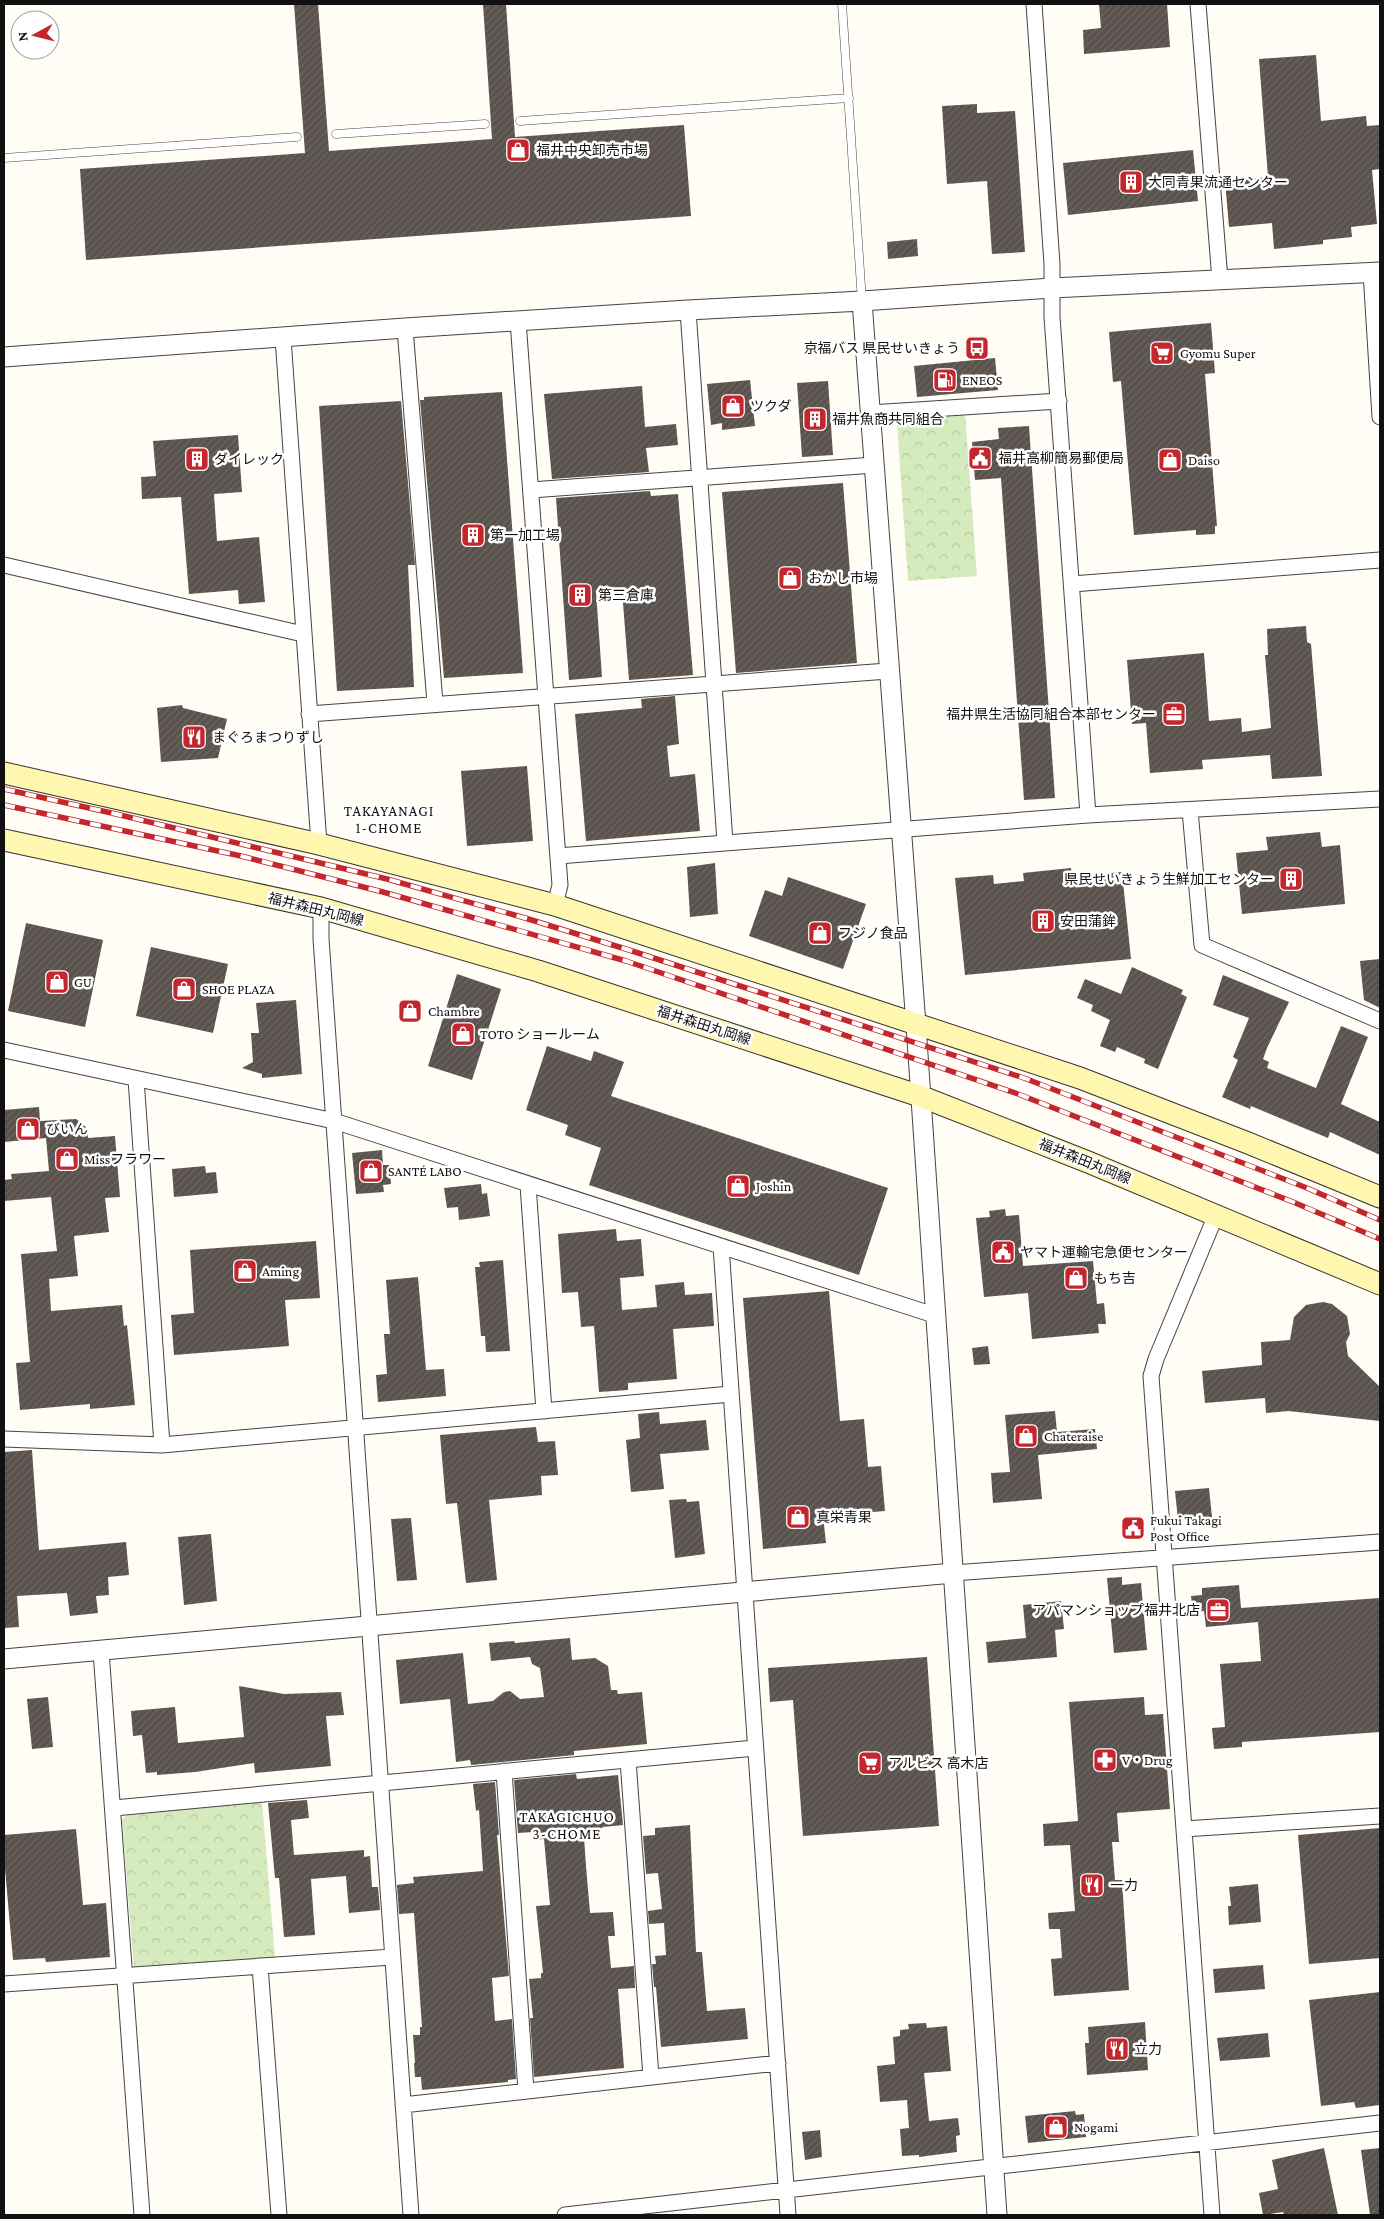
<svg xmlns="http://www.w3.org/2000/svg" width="1384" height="2219" viewBox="0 0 1384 2219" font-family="'Crimson Pro','Noto Sans JP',serif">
	<defs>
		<pattern id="park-crowns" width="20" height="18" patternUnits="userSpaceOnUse" patternTransform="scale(1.25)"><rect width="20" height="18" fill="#d5ebbd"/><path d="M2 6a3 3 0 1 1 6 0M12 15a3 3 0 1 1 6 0" fill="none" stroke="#b6c8a1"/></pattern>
		<pattern id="building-hatch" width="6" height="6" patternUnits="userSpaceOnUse" patternTransform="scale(1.25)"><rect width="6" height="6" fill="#5a524d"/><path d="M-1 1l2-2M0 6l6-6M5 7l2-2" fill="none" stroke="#6d6662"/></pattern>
	</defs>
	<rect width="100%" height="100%" fill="#fffdf5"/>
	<path fill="url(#park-crowns)" d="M965 414 977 576 908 581 897 423 903 418Z
		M262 1801 275 1957 134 1968 122 1820 128 1813Z"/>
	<path fill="url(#building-hatch)" d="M294 4H318L329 151 492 139 483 4H506L515 137 684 125 691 216 86 260 80 169 305 153Z
		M1099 4H1167L1170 47 1084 54 1083 30 1101 28Z
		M1316 55 1321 121 1366 116 1367 126 1380 125V169L1372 170 1377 224 1351 227 1352 237 1323 240V244L1274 249 1272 223 1229 227 1225 181 1268 177 1259 59Z
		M977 104V113L1015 111 1025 252 992 254 987 181 947 184 942 106Z
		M1193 150 1198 201 1068 215 1063 163Z
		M917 239 918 256 888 259 887 242Z
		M1211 323 1215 373 1205 374 1217 526H1215V534L1196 535V530L1134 535 1121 381 1113 382 1109 332Z
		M995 358 998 390 917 397 914 366Z
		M750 380 755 426 722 430V423L711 425 707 384Z
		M828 381 833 455 802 457 797 383Z
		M642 386 645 427 676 424 678 445 646 448 649 472 552 479 544 394Z
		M502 392 523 673 444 678 420 400H424V397Z
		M401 401 415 565H408L414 687 337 691 319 406Z
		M1029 426 1055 798 1024 800 1001 478 975 480 972 442 999 439 998 428Z
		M238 435 242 492 214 494 217 541 259 537 265 602 239 604 238 590 189 594 181 497 142 499 141 477 156 476 153 441Z
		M843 483 857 663 736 673 722 492Z
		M650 491 651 496 678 494 693 675 629 680 622 590 596 592 602 677 569 680 556 498Z
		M1306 626 1307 642 1311 644 1322 776 1272 779 1270 755 1202 760 1203 769 1150 773 1146 723 1132 724 1127 660 1204 653 1209 721 1241 718 1242 732 1271 728 1265 655H1268L1267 629Z
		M675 696 679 744 667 746 670 777 695 774 700 831 586 841 575 714 642 708 641 699Z
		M182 705 183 708 227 719 218 758 161 762 157 708Z
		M527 766 533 841 467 846 461 771Z
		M1320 832 1322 847 1340 845 1345 904 1242 914 1236 853 1268 850 1266 837Z
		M715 863 718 914 690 917 687 867Z
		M1071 868 1072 877 1122 872 1131 959 965 975 955 878 993 875 994 884 1024 881 1023 873Z
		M788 877 866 904 843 969 749 936 765 890 782 896Z
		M26 923 103 940 85 1027 8 1011Z
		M151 947 228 964 213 1033 136 1016Z
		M1380 959V1008L1364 1000 1360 961Z
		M1132 967 1183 990 1181 994 1187 997 1158 1069 1144 1063 1145 1059 1117 1047 1115 1052 1100 1046 1110 1020 1091 1011 1093 1005 1077 998 1085 979 1121 994Z
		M457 974 501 989 472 1080 428 1066Z
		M1223 975 1289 1002 1267 1048 1263 1059 1269 1062 1267 1068 1316 1088 1341 1026 1368 1037 1341 1104 1380 1122V1155L1330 1132 1328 1138 1251 1106 1250 1109 1222 1097 1238 1060 1233 1057 1249 1018 1213 1005Z
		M296 1000 302 1074 262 1078V1074L242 1068 253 1062 251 1033H259L256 1003Z
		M547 1046 591 1061 594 1051 624 1062 611 1096 888 1188 859 1275 589 1185 601 1148 565 1135 568 1125 526 1110Z
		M39 1107 40 1121 76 1119 87 1128 88 1138 115 1136 120 1197 105 1198 109 1232 74 1236 78 1276 49 1279 51 1311 122 1305 124 1326 127 1325 135 1405 90 1409V1404L20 1410 16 1363 30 1362 21 1254 57 1251 51 1197 4 1201V1180L12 1179 11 1174 49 1171 46 1138 4 1142V1110Z
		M382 1150 383 1165H389L391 1184 383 1185 384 1192 356 1194 352 1153Z
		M205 1166 206 1173 216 1172 218 1193 174 1197 172 1169Z
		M481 1184 482 1194 487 1193 490 1216 459 1220 458 1207 447 1208 444 1188Z
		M1005 1209 1006 1216 1019 1215 1023 1266 1093 1261 1097 1304 1104 1303 1106 1324H1098L1099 1333 1032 1339 1028 1293 984 1297 976 1218 990 1217 989 1211Z
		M616 1229 617 1241 641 1239 644 1276 620 1278 622 1310 657 1307 655 1285 684 1282 685 1295 712 1293 714 1326 673 1329 677 1379 628 1383V1390L599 1392 594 1326 581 1327 578 1292 562 1293 558 1234Z
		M316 1241 320 1298 285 1300 289 1346 174 1355 171 1315 194 1313 190 1250Z
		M503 1260 510 1351 486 1352 485 1336H481L475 1267H480L479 1262Z
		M418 1277 426 1370 444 1369 446 1396 378 1402 376 1375 387 1374 384 1334H390L386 1280Z
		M829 1291 840 1421 864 1419 868 1467 881 1466 885 1511 823 1516 826 1543 763 1549 743 1298Z
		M1323 1302 1332 1304 1347 1316 1350 1334 1346 1342 1348 1356 1380 1387V1421L1288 1411 1266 1413 1265 1398 1205 1403 1202 1371 1262 1365 1261 1342 1290 1340 1294 1317 1306 1305Z
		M988 1346 990 1364 974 1365 972 1348Z
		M1055 1411 1057 1432 1095 1429 1097 1449 1038 1455 1042 1499 993 1503 991 1473 1010 1472 1005 1415Z
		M659 1412 660 1424 706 1420 709 1450 660 1454 664 1489 631 1492 626 1440 640 1438 638 1414Z
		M536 1427 538 1442 555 1441 558 1475 541 1476 542 1495 489 1500 497 1580 466 1583 457 1503 446 1504 440 1435Z
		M32 1450 39 1550 126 1542 129 1575 108 1577 109 1595 96 1596 98 1613 70 1616 67 1593 17 1596 19 1627 4 1628V1452Z
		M1209 1488 1212 1517 1178 1520 1175 1491Z
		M686 1499 687 1502 699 1501 705 1554 675 1558 669 1500Z
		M411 1518 417 1580 397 1581 391 1519Z
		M211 1534 217 1601 184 1605 178 1537Z
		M1122 1577V1585L1141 1583 1147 1650 1114 1653 1107 1578Z
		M1239 1585 1241 1608 1380 1598V1732L1242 1742V1747L1214 1749 1212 1728 1225 1727 1220 1664 1261 1661 1258 1622 1206 1627 1204 1611 1193 1612 1191 1596 1202 1595V1588Z
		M1061 1601 1064 1629 1055 1630 1057 1657 988 1663 986 1642 1026 1638 1023 1605Z
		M570 1638 572 1660 595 1658 608 1666 611 1690H617L618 1694 642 1692 647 1744 574 1751V1755L471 1765 470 1760 456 1762 450 1699 400 1704 396 1660 463 1653 468 1704 493 1701 504 1692 510 1691 520 1699 544 1697 540 1668 532 1664 530 1657 491 1661 489 1643 514 1641 515 1643Z
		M927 1657 939 1826 803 1836 793 1700 770 1702 768 1668Z
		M239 1686 284 1694 341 1692 344 1715 326 1716 331 1766 255 1773 254 1763 195 1772 157 1775V1772L146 1773 142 1735 133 1736 131 1711 175 1707 178 1743 244 1737Z
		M48 1697 53 1747 32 1749 27 1699Z
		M1144 1697 1145 1715 1163 1714 1170 1809 1117 1813 1119 1842H1112L1115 1880H1122L1129 1990 1054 1996 1051 1959 1062 1958 1060 1929H1049L1048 1913 1075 1911 1070 1845 1044 1846 1043 1824 1078 1821 1069 1702Z
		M576 1774 577 1779 618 1775 623 1825 603 1827 600 1829V1835L584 1837 586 1866 590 1913 613 1912 615 1936H608L611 1968 634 1966 635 1988 618 1989 624 2068 534 2077 530 2018H533L529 1979 541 1978V1973H543L536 1906 550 1905 544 1839 533 1840V1832L518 1833 514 1780Z
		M495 1782 499 1835H497L509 1976 492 1978 495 2021 512 2019 516 2079 508 2080V2082L422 2090 421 2077H415L414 2063H415L413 2035H420V2027H422L414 1913 399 1914 397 1885 414 1883 413 1877 483 1871 479 1810 476 1811 473 1784Z
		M307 1800 309 1818 291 1820 294 1855 364 1850V1857L370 1856 372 1887H378L380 1910 349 1913 346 1876 311 1879 315 1935 284 1937 279 1878H275L268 1803Z
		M690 1825 696 1952H702L707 2011 745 2008 748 2039 661 2047 656 1987H654L652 1964H656L655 1956 666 1955 664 1923 649 1924 648 1911 662 1909 658 1873 646 1874 643 1836 655 1835V1828Z
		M1380 1828V1958L1309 1964 1298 1835Z
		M76 1829 83 1905 106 1903 110 1957 46 1962 45 1958 13 1960 5 1869H4V1835Z
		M1258 1884 1261 1922 1229 1925 1228 1906H1231L1229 1887Z
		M1263 1965 1265 1989 1215 1993 1213 1969Z
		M1380 1992V2105L1356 2108 1354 2102 1321 2106 1309 2000Z
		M1145 2022 1148 2070 1087 2075 1085 2043H1089L1088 2027Z
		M926 2023 927 2028 947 2026 951 2071 924 2073 929 2121 958 2118 960 2135 956 2136 957 2152 919 2157V2155L902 2156 900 2129 909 2128 907 2100 880 2102 877 2066 895 2064 893 2037 900 2036V2030L909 2029 908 2024Z
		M1268 2033 1270 2057 1220 2061 1217 2038Z
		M1075 2111 1076 2115 1084 2114 1086 2137 1028 2143 1025 2116Z
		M820 2130 822 2157 805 2160 802 2132Z
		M1324 2148 1338 2215H1284L1283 2212 1263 2215 1259 2193 1278 2189 1272 2160Z
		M1380 2148V2215H1370L1361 2150Z"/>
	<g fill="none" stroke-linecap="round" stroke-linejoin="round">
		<g stroke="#444" stroke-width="9">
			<path id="service" d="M842 4 862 301
				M520 121 849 98
				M336 134 485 124
				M4 158 297 137"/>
		</g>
		<g stroke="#444" stroke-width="17">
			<path id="minor" d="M1034 4 1052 264V317L1088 815
				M1198 4 1220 280
				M1371 272 1380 417
				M688 310 725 842
				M518 321 560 885 555 905
				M405 328 435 703
				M283 338 319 844
				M870 413 1059 401
				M531 490 874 465
				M4 565 303 634
				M1072 584 1380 560
				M309 714 888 671
				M1190 810 1202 945 1380 1021
				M558 856 1088 815 1380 799
				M321 908V939L411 2215
				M4 1050 334 1121 934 1315
				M136 1079 162 1445
				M528 1185 544 1411
				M721 1246 788 2215
				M4 1439 162 1445 731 1394
				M953 1573 1380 1542
				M101 1651 142 2215
				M628 1760 651 2077
				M504 1771 526 2091
				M114 1808 755 1748
				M1184 1829 1380 1816
				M260 1966 279 2215
				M4 1984 392 1957
				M403 2105 778 2063
				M565 2215 1380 2123
				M1212 2215 1151 1376 1156 1359 1216 1215"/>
		</g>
		<g stroke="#444" stroke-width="21">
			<path id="tertiary" d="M862 301 916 1025 997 2215
				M4 357 405 328 688 310 862 301 1052 288 1380 272
				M4 1659 953 1573"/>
		</g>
		<g stroke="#333" stroke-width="23">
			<path id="secondary" d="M4 773 319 844 555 905 1080 1078 1248 1143 1380 1197
				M4 840 321 908 538 971 920 1096 1088 1162 1380 1284"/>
		</g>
		<use href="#service" stroke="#fff" stroke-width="8"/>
		<use href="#minor" stroke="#fff" stroke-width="15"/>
		<use href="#tertiary" stroke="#fff" stroke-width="19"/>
		<use href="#secondary" stroke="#fff6b0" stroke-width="21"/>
		<g stroke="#c4262e" stroke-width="5.5">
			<path id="rail" d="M4 789 116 814 387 879 525 918 629 950 1024 1078 1307 1188 1380 1220
				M4 805 241 856 383 892 626 961 1018 1094 1293 1202 1380 1239"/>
		</g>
		<use href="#rail" stroke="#fff" stroke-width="4" stroke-dasharray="11" stroke-linecap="butt"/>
	</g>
	<defs>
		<g id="shop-square" transform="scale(1.25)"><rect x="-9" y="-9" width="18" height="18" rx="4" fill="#c4262e" stroke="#fff"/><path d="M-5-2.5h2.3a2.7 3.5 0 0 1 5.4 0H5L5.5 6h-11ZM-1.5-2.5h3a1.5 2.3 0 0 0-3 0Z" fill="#fff"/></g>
		<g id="building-square" transform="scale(1.25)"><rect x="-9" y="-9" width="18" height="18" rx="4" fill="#c4262e" stroke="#fff"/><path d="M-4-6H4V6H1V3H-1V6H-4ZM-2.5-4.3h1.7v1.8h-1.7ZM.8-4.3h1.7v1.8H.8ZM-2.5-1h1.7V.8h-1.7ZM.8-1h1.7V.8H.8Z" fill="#fff"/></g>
		<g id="bus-square" transform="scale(1.25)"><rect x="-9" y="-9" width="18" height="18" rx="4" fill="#c4262e" stroke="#fff"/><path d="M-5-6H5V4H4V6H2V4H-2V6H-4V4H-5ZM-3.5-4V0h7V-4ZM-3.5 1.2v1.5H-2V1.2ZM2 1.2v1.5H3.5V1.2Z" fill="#fff"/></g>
		<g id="supermarket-square" transform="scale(1.25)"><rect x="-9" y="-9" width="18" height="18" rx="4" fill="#c4262e" stroke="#fff"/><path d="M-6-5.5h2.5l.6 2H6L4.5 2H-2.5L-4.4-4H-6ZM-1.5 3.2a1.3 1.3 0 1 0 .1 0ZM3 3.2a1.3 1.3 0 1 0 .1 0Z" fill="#fff"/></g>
		<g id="fuel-square" transform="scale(1.25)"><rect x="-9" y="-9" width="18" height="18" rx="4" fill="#c4262e" stroke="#fff"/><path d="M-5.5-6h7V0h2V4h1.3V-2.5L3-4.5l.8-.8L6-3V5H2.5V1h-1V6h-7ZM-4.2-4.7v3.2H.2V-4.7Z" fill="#fff"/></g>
		<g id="civic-square" transform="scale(1.25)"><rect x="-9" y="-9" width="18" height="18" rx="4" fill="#c4262e" stroke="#fff"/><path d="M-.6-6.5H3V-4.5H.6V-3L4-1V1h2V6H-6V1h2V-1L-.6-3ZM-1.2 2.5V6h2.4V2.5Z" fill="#fff"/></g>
		<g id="office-square" transform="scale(1.25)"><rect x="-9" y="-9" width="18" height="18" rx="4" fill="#c4262e" stroke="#fff"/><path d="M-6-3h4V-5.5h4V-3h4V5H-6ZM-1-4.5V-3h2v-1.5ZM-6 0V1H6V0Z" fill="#fff"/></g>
		<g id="restaurant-square" transform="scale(1.25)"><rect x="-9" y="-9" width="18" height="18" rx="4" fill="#c4262e" stroke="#fff"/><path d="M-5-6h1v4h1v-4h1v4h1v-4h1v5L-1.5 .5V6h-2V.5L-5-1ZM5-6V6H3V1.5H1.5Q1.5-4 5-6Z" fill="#fff"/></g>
		<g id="pharmacy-square" transform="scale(1.25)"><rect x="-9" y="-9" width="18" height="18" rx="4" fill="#c4262e" stroke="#fff"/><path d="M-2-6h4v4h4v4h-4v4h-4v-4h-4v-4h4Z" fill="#fff"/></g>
	</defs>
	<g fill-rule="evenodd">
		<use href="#shop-square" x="518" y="150"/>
		<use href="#building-square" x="1131" y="182"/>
		<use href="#bus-square" x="977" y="348"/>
		<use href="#supermarket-square" x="1162" y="353"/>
		<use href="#fuel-square" x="945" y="380"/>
		<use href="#shop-square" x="733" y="406"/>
		<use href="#building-square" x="815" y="419"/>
		<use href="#civic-square" x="980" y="458"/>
		<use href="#building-square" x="197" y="459"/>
		<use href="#shop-square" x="1170" y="460"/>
		<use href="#building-square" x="473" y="535"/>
		<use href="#shop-square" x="790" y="578"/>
		<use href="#building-square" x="580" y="595"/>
		<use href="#office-square" x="1174" y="714"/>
		<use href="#restaurant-square" x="194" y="737"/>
		<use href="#building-square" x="1291" y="879"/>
		<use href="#building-square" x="1043" y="921"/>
		<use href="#shop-square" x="820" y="933"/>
		<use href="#shop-square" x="57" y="982"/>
		<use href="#shop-square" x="184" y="989"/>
		<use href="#shop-square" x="410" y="1011"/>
		<use href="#shop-square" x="463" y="1034"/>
		<use href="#shop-square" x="28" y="1129"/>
		<use href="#shop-square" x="67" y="1159"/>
		<use href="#shop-square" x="371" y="1171"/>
		<use href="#shop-square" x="738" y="1186"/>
		<use href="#civic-square" x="1003" y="1252"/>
		<use href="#shop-square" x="245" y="1271"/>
		<use href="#shop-square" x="1076" y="1278"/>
		<use href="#shop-square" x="1026" y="1436"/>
		<use href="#shop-square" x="798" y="1517"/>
		<use href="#civic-square" x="1133" y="1528"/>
		<use href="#office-square" x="1218" y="1610"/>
		<use href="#pharmacy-square" x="1105" y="1760"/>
		<use href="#supermarket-square" x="870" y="1763"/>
		<use href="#restaurant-square" x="1092" y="1885"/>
		<use href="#restaurant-square" x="1117" y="2049"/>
		<use href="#shop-square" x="1056" y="2127"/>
	</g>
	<g text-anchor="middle" stroke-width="5" stroke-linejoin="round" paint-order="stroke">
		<g font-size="14" fill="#111" stroke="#fff" text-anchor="start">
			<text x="536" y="155">福井中央卸売市場</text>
			<text x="1148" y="187">大同青果流通センター</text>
			<text x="960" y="353" text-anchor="end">京福バス 県民せいきょう</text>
			<text x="1180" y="358">Gyomu Super</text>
			<text x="962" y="385">ENEOS</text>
			<text x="750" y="411">ツクダ</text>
			<text x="832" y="424">福井魚商共同組合</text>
			<text x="998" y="463">福井高柳簡易郵便局</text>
			<text x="214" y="464">ダイレック</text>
			<text x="1188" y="465">Daiso</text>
			<text x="490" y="540">第一加工場</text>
			<text x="808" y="583">おかし市場</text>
			<text x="598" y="600">第三倉庫</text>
			<text x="1156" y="719" text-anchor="end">福井県生活協同組合本部センター</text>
			<text x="212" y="742">まぐろまつりずし</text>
			<text x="1274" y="884" text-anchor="end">県民せいきょう生鮮加工センター</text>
			<text x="1060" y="926">安田蒲鉾</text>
			<text x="838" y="938">フジノ食品</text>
			<text x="74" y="987">GU</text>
			<text x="202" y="994">SHOE PLAZA</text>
			<text x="428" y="1016">Chambre</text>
			<text x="480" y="1039">TOTO ショールーム</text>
			<text x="46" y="1134">びいん</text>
			<text x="84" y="1164">Missフラワー</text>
			<text x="388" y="1176">SANTÉ LABO</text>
			<text x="756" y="1191">Joshin</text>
			<text x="1020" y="1257">ヤマト運輸宅急便センター</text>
			<text x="262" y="1276">Aming</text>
			<text x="1094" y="1283">もち吉</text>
			<text x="1044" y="1441">Chateraise</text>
			<text x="816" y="1522">真栄青果</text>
			<text x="1150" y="1525">Fukui Takagi<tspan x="1150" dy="16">Post Office</tspan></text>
			<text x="1200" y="1615" text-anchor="end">アパマンショップ福井北店</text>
			<text x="1122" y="1765">V・Drug</text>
			<text x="888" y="1768">アルビス 高木店</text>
			<text x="1110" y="1890">一力</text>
			<text x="1134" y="2054">立力</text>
			<text x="1074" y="2132">Nogami</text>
		</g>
		<g font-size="14" fill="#111" stroke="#fff">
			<text transform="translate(316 909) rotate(14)" y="5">福井森田丸岡線</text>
			<text transform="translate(704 1025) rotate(18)" y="5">福井森田丸岡線</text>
			<text transform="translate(1085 1161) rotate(22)" y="5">福井森田丸岡線</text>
		</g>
		<g font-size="15" letter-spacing="1" fill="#111" stroke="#fff">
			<text x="389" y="816">TAKAYANAGI<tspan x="389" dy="17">1-CHOME</tspan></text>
			<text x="567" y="1822">TAKAGICHUO<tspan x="567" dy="17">3-CHOME</tspan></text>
		</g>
	</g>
	<rect width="1384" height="2219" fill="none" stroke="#111111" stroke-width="10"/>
	<g transform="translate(35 35) rotate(263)"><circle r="24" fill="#ffffff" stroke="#a0a0a0"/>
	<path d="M0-4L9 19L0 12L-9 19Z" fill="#c4262e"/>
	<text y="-8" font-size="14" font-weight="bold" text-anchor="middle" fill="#111111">N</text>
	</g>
</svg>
